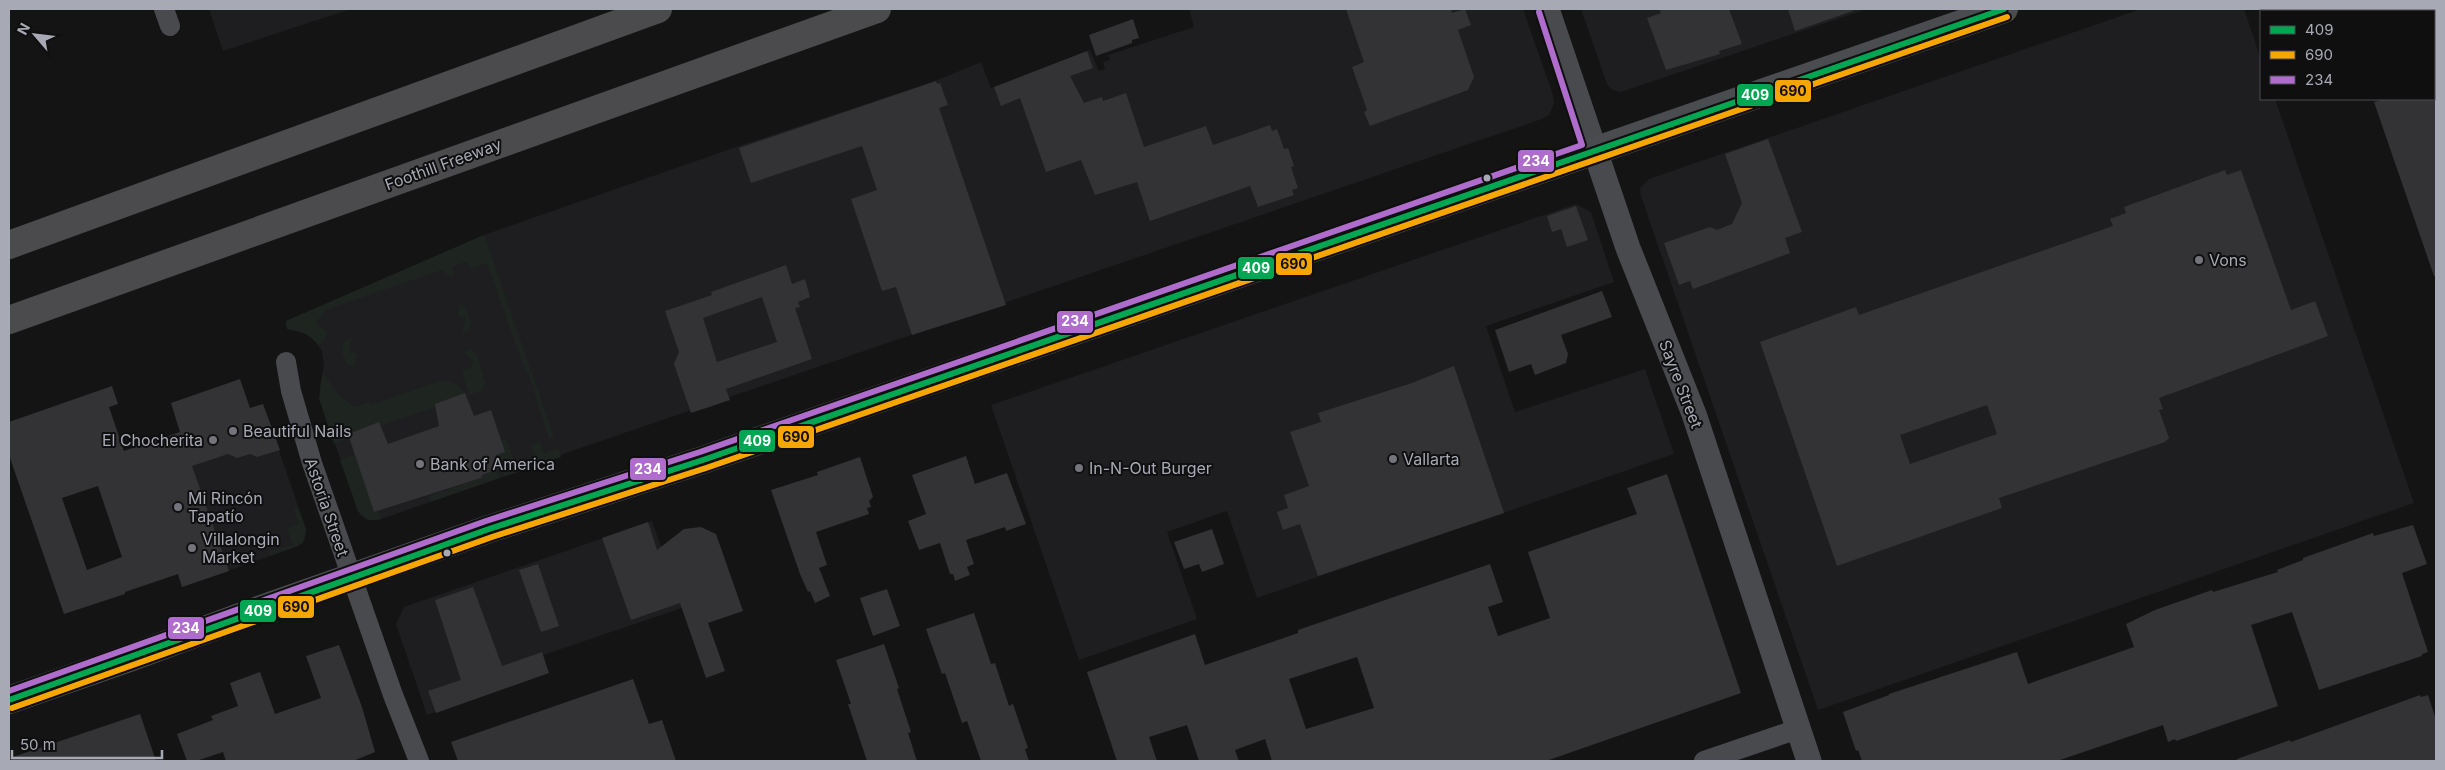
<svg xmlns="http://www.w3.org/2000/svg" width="2445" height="770" viewBox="0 0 2445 770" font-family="Inter,sans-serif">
	<rect width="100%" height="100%" fill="#141415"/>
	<path fill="#1e1e20" d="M209 9H351L223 51Z
		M1189 9H1523L1553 95 1554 104 1549 115 1542 119 560 455 518 472 378 520H368L360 515 321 404 320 386 324 366 322 351 315 341 306 334 287 329 286 321 484 235 736 147 935 81 981 62 991 88 1090 50 1099 71 1105 69 1103 62 1110 60 1108 55 1194 27Z
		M1581 9H1867L1621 92 1612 90 1607 84Z
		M2141 9H2244L2261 60V99H2275L2414 503 1818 710 1641 196 1640 188 1649 179Z
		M1576 204 1591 212 1614 282 1486 326 1515 412 1645 369 1674 454 1257 598 1227 511 1167 532 1197 619 1079 660 991 405Z
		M263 404 306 529 305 539 299 546 182 587 135 448Z
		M652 521 682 608 543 655 549 673 427 715 396 624 404 607Z"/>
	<path fill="#1e2520" d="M484 235 554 437 549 439 528 372 526 373 487 263 470 269 467 261 452 267 454 275 449 276 442 270 325 310 316 323 328 333 319 346C311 335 300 329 287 329L286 321Z
		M460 305 465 306 471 324 469 331 462 334 466 318 458 316Z
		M352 337 349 352 357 353 355 366 347 365 342 352 344 341Z
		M472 349 478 357 485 384 482 390 469 395 462 370 470 368 474 362 464 352Z
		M323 373 337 393 354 407 370 402 371 405 443 380 458 385 466 396 349 437 334 444 319 398Z
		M506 439 518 472 505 476 493 444Z
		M540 442 544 453 558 448 561 457 538 465 531 445Z
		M488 446 499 478 430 502 429 496 481 478Z
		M355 455 374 512 378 511 381 519 368 520 358 511 340 460Z
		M298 508 306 529 303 543 270 556 269 551 293 545 287 529 299 524 294 510Z"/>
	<path fill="#333336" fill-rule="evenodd" d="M1346 9H1451L1452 13 1465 9 1471 25 1458 30 1474 77 1468 90 1370 126 1364 112 1367 110 1352 67 1364 62Z
		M1659 9H1729L1742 44 1719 51 1720 54 1666 70 1647 18 1661 13Z
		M1788 9H1853V11L1795 31Z
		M1133 19 1139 38 1132 40V43L1096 56 1089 35Z
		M1087 51 1093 68 1070 76 1084 103 1102 97 1103 101 1126 93 1144 147 1206 126 1213 145 1270 125 1272 131 1277 129 1284 149 1288 148 1294 166 1291 167 1298 188 1292 190 1294 195 1258 207 1250 186 1150 221 1137 182 1095 195 1081 160 1046 172 1020 98 1001 106 994 87Z
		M936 81 937 84 940 83 948 105 939 108 1006 305 912 335 896 287 882 291 851 199 877 190 862 146 751 183 739 148Z
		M2384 99H2436V276H2434L2374 102Z
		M1768 139 1802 232 1785 238 1790 253 1693 289 1690 281 1679 285 1664 243 1710 227 1717 230 1732 224 1742 203 1725 154Z
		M2225 170 2227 175 2241 170 2291 310 2315 301 2328 336 2159 398 2163 409 2159 410 2169 438 2165 442 1999 498 2002 508 1837 566 1760 342 1856 307 1859 315 2113 226 2110 219 2126 213 2124 207ZM1987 405 1997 434 1910 464 1900 435Z
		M1576 206 1588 240 1567 247 1561 229 1552 232 1547 216Z
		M786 265 792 284 805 279 810 297 798 302 800 307 795 308 812 359 726 389 730 400 691 413 674 364 679 352 665 311 712 295 711 292ZM762 297 777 342 717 362 703 318Z
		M1602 291 1612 317 1561 335 1568 354 1566 363 1535 375 1531 364 1509 372 1495 330Z
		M1454 366 1504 513 1318 576 1300 524 1283 530 1277 512 1288 508 1284 495 1309 486 1290 432 1321 422 1318 413 1412 383Z
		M240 379 250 408 263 404 280 450 257 457 250 454 237 458 228 454 192 466 229 571 182 587 178 574 125 592V594L64 614 9 455V422L112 386 118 404 109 407 124 451 180 432 171 403ZM98 486 122 557 87 570 62 498Z
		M465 393 474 416 491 410 505 452 496 455 500 468 482 475 481 478 374 512 348 434 379 422 388 444 439 426 435 404Z
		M966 456 975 484 1007 473 1026 524 1006 531 1005 527 966 540 974 564 967 567 970 575 955 581 953 574H950L940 543 919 550 908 521 926 514 912 475Z
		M860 457 873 497 869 501 871 507 867 508 869 514 816 532 827 565 819 568 830 596 815 603 810 591 808 592 800 574 771 490 818 475 817 472Z
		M1667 474 1741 693 1546 761H1272L1265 739 1235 750 1239 761H1199L1187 725 1149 737 1157 761H1117L1087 672 1195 634 1205 665 1298 633V630L1490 564 1503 602 1488 607 1498 636 1550 618 1528 552 1637 514 1627 488ZM1357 657 1374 708 1306 729 1289 679Z
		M648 522 657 550 684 529 701 527 716 534 743 611 708 623 725 671 706 678 680 603 631 620 602 538Z
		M2413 525 2427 564 2402 573 2428 652 2422 654V656L2319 690 2292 612 2251 625 2278 706 2176 741 2175 739 2168 742 2163 725 2057 761H1862L1858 750 1856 751 1843 712 1889 695V694L2017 652 2028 684 2134 647 2126 624 2155 610 2212 590 2213 592 2278 572 2277 570 2303 560V558L2373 533 2374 536Z
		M1212 529 1224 564 1202 572 1199 564 1184 569 1174 542Z
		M538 564 559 626 541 632 519 570Z
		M473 587 502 666 542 652 549 673 436 713 428 691 461 680 435 600Z
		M887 589 900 626 873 636 860 598Z
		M974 613 991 664 995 663 1009 706 1013 704 1028 748 1025 749 1029 761H981L967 721 962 723 945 673 942 674 926 629Z
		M884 644 899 688 897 689 911 732 908 733 917 761H867L848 704H851L836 660Z
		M339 645 362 707 375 752 353 761H226L223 752 196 761H187L177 734 213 720 211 716 238 706 230 683 260 672 275 714 321 698 306 656Z
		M633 679 649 724 662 720 676 761H458L451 742Z
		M2420 695 2421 697 2428 695 2436 720V761H2237V759L2290 740 2291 742Z
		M140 714 156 761H11L10 758Z"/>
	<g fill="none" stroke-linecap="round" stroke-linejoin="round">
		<path stroke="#494a4d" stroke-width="20" d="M164 9 170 26
			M286 362 291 391 312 463 393 695 419 761
			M1704 761 1798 729"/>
		<path stroke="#494a4d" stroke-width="25" d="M1547 9 1628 248 1694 414 1809 761"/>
		<path stroke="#4b4c4f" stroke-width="28" d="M9 700 132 657 272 605 489 529 703 460 2004 9"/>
		<path stroke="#4b4b4e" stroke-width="28" d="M9 245 658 9
			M9 320 877 9"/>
		<g stroke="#0f0f10" stroke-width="10">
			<path id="bus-1" d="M9 700 489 529 703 460 2004 9"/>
		</g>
		<g stroke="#0f0f10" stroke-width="10">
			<path id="bus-2" d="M12 708 492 537 706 468 2007 17"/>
		</g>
		<g stroke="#0f0f10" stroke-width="10">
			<path id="bus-3" d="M9 691 486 521 700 452 1582 145 1539 12"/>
		</g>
		<use href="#bus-1" stroke="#00a651" stroke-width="6"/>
		<use href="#bus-2" stroke="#f7a600" stroke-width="6"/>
		<use href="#bus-3" stroke="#b06ccc" stroke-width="6"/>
	</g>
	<g fill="#a7a9b4" stroke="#0f0f10" stroke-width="2">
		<circle cx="1487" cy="178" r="4.5"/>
		<circle cx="447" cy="553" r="4.5"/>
	</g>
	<g fill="#74757c" stroke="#0f0f10" stroke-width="2">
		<circle cx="2199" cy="260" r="5"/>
		<circle cx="233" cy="431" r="5"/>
		<circle cx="213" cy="440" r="5"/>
		<circle cx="1393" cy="459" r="5"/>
		<circle cx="420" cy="464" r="5"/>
		<circle cx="1079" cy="468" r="5"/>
		<circle cx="178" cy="507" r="5"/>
		<circle cx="192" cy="548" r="5"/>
	</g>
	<g text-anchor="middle" stroke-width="4" stroke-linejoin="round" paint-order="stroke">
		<g font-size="16" fill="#a7a9b4" stroke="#0f0f10">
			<text transform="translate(443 164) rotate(-20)" y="6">Foothill Freeway</text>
			<text transform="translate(1681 384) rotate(69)" y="6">Sayre Street</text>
			<text transform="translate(327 507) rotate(71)" y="6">Astoria Street</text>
		</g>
		<g font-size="16" fill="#a7a9b4" stroke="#0f0f10" text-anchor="start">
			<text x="2209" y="266">Vons</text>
			<text x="243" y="437">Beautiful Nails</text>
			<text x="203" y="446" text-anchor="end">El Chocherita</text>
			<text x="1403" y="465">Vallarta</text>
			<text x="430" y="470">Bank of America</text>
			<text x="1089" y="474">In-N-Out Burger</text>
			<text x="188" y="504">Mi Rincón<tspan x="188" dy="18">Tapatío</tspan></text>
			<text x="202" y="545">Villalongin<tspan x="202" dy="18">Market</tspan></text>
		</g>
	</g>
	<g stroke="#0f0f10" stroke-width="2">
		<rect x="1774" y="79" width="38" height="24" rx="5" fill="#f7a600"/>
		<rect x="1736" y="83" width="38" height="24" rx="5" fill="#00a651"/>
		<rect x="1517" y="149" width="38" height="24" rx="5" fill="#b06ccc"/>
		<rect x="1275" y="252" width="38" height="24" rx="5" fill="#f7a600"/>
		<rect x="1237" y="256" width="38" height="24" rx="5" fill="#00a651"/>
		<rect x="1056" y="310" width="38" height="24" rx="5" fill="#b06ccc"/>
		<rect x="777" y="425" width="38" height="24" rx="5" fill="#f7a600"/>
		<rect x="738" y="429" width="38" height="24" rx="5" fill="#00a651"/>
		<rect x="629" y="457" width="38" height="24" rx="5" fill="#b06ccc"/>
		<rect x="277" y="595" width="38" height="24" rx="5" fill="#f7a600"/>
		<rect x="239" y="599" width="38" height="24" rx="5" fill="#00a651"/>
		<rect x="167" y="616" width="38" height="24" rx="5" fill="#b06ccc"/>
	</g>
	<g font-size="14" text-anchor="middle" font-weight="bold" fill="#fff">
		<text x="1755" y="100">409</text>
		<text x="1536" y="166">234</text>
		<text x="1256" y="273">409</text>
		<text x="1075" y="326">234</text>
		<text x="757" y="446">409</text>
		<text x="648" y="474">234</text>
		<text x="258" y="616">409</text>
		<text x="186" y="633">234</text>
	</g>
	<g font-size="14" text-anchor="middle" font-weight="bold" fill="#111">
		<text x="1793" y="96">690</text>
		<text x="1294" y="269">690</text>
		<text x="796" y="442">690</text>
		<text x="296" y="612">690</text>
	</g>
	<rect width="2445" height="770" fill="none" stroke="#a7a9b4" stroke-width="20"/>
	<rect x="2260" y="10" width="175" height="90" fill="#0f0f10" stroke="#4c4d52"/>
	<rect x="2270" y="26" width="25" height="8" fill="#00a651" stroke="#4c4d52"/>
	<text x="2305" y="35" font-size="15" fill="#a7a9b4">409</text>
	<rect x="2270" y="51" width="25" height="8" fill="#f7a600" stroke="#4c4d52"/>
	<text x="2305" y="60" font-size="15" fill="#a7a9b4">690</text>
	<rect x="2270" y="76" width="25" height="8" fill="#b06ccc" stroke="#4c4d52"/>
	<text x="2305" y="85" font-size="15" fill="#a7a9b4">234</text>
	<g transform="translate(35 35) rotate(298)" stroke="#0f0f10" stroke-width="4" paint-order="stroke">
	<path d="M0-4L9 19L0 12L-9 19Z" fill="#a7a9b4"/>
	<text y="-8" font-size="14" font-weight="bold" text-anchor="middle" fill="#a7a9b4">N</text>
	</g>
	<path d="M12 750v8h150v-8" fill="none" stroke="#a7a9b4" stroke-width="2.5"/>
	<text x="20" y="750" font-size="15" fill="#a7a9b4" stroke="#0f0f10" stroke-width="4" paint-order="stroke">50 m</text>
</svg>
